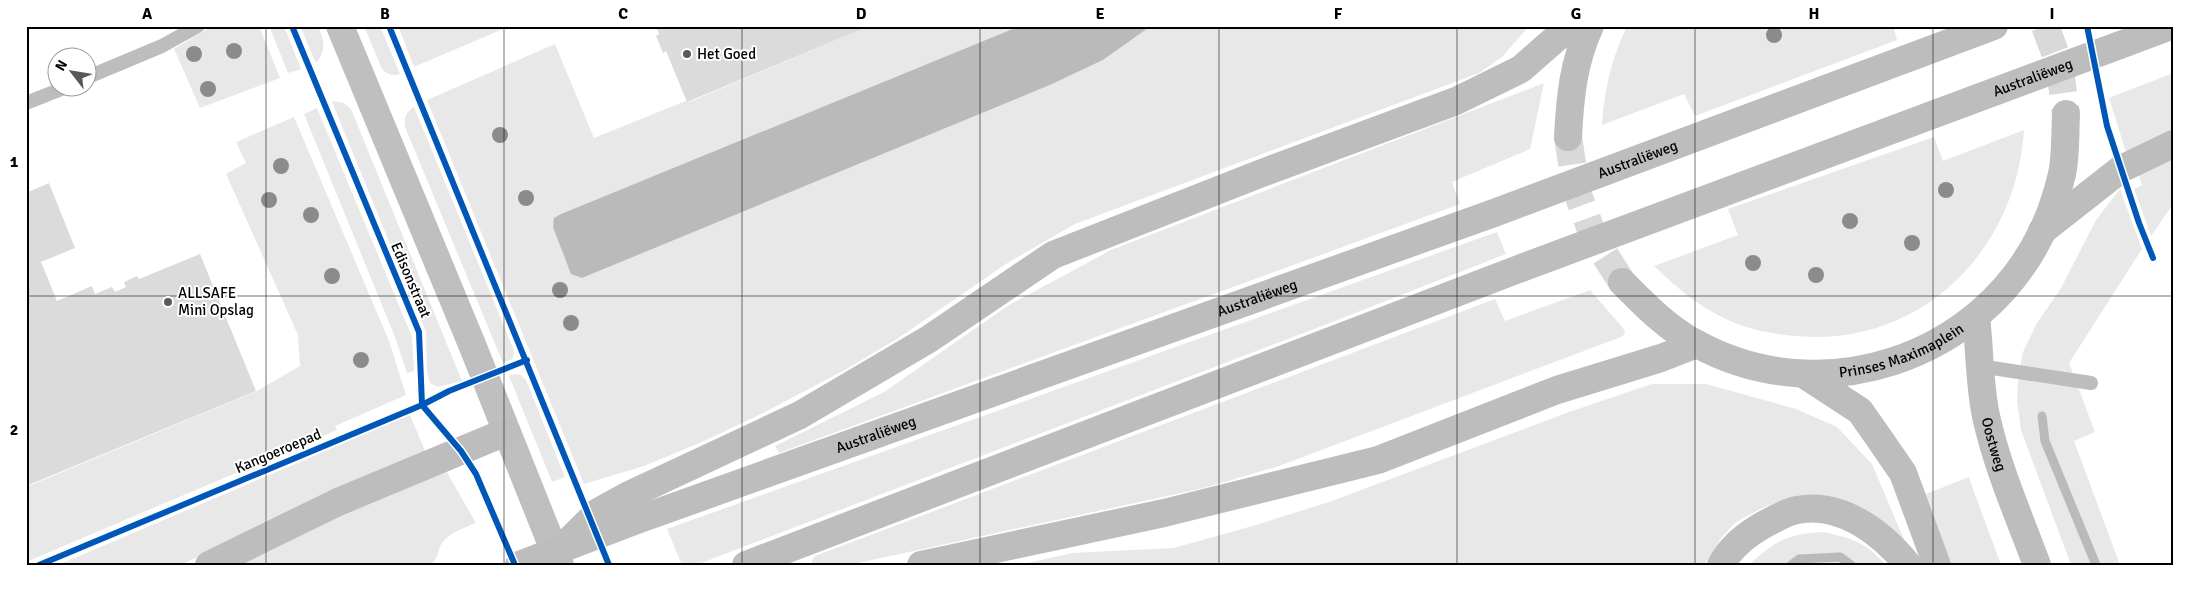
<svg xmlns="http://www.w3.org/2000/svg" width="2199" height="591" viewBox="0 0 2199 591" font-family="Signika,sans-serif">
	<rect width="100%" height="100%" fill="#fff"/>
	<path fill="#e8e8e8" d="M212 26H259L280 78 200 108 174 49Z
		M269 26H284L301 69 288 73Z
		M300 26H318C324 41 327 50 316 63Z
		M364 26H380L400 74C392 76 388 75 382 69Z
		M398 26H510L414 67Z
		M870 26H1020L561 214 582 278 1050 85 1103 60 1151 26H1529L1502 57 1479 73 1075 224 1009 262 897 339 843 371 757 416 704 441 644 466 584 484 427 100 555 44 594 138 688 100 689 102Z
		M1627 26H1893L1897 40 1695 116 1684 94 1602 125C1605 86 1611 61 1627 26Z
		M2173 73V134L2126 152 2109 98Z
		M1544 83 1530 149 1452 182 1460 204 779 453 775 446 884 392 1009 305 1111 250Z
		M334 101 344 103 351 109 462 381 438 387 430 383 427 372 426 332 332 102Z
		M414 107 513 348 514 354 512 359 503 363 405 127C404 117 406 112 414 107Z
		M317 108 412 337 414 371 407 373 395 337 304 114Z
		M294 117 389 341 406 395 335 426 337 430 26 562V487L257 391 300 366 298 335 226 174 246 163 236 142Z
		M2024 130C2017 245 1930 338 1813 337 1784 336 1755 332 1728 320 1699 307 1677 288 1654 266L1738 235 1728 209 1934 137 1943 161Z
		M2173 157V204L2151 236 2134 189 2142 185 2139 174Z
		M2120 189 2142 249 2069 363 2095 432 2074 441 2120 565H2071L2021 430 2017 402 2018 378 2023 352 2037 323 2061 288 2096 220Z
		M1497 232 1506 254 1322 326 696 565H682L667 529Z
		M1590 290 1624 329 1625 334 1621 337 1279 466 1204 488 849 565H813L812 560 815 556 1495 299 1505 321Z
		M515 374 521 375 526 380 565 477 552 482 509 376Z
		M1652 384H1706L1796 409 1837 427 1872 464 1905 542 1786 499 1762 508 1736 522 1722 537 1704 565H1019L1072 553 1174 548 1256 525 1329 502 1569 412Z
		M410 415 426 453 361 477 181 565H58Z
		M445 469 476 523C464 528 450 532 442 543 437 551 439 561 428 565H229Z
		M1969 477V478L2001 565H1952L1926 494Z
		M1824 532C1854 539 1865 542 1886 565H1749C1776 540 1788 534 1824 532Z"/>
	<path fill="#bababa" d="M1020 26H1151L1103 60 1050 85 582 278 571 274 553 227 554 218 561 214Z"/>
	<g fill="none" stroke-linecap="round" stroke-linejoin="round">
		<path stroke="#bababa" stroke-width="9" d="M2042 416 2045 441 2096 565
			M1791 565 1799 559 1840 557 1851 565"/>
	</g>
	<path fill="#dbdbdb" d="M656 26H870L687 102 666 51 663 53 656 36 659 34Z
		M49 183 75 248 41 262 57 301 92 286 95 294 112 287 115 292 126 287 124 282 137 276 139 279 200 254 256 391 26 486V193Z"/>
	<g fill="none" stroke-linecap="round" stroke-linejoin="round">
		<path stroke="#d9d9d9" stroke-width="28" stroke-dasharray="28 14" stroke-linecap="butt" d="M2045 26 2059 63 2066 114
			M1568 137 1576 189 1594 238 1622 282"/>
		<path stroke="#bdbdbd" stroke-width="14" d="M88 77 162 46 198 26
			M26 103 64 88
			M1979 366 2091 383"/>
		<path stroke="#bfbfbf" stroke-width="28" d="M340 26 473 347 560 565"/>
		<g stroke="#bdbdbd" stroke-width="28">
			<path d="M1568 137C1570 98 1573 63 1590 26"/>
			<path d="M2042 231 2121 169 2173 144"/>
			<path id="s1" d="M1622 282C1645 305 1668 329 1697 344 1822 412 1981 359 2042 232 2050 216 2058 191 2062 174 2066 155 2065 134 2066 114"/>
			<path id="s2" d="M1976 317C1980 350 1979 383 1986 416 1997 467 2019 516 2037 565"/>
			<path d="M1805 375 1860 411 1881 441 1903 473 1937 565"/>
			<path d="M568 542 598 512 627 496 800 415 929 339 1053 255 1262 173 1456 101 1521 69 1570 26"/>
			<path d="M209 565 338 502 506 432"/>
			<path id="s3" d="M519 565 637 520 1494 213 1994 26"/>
			<path id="s4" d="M746 565 1516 270 2171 26"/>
			<path d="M921 565 1164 513 1378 460 1557 390 1661 358 1697 344"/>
			<path d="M1721 565C1731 546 1747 534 1765 524 1775 519 1786 512 1797 510 1841 501 1882 533 1908 565"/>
		</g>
		<g stroke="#fff" stroke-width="9">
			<path id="cycleway" d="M292 26 419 332 422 405 461 451 476 474 515 565
				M389 26 609 565
				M2087 26 2107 126 2139 223 2153 258
				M39 565 422 405 449 391 527 360"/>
		</g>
		<use href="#cycleway" stroke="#0057b8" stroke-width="6"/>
	</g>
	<g fill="#8b8b8b">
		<circle cx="1774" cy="35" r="8"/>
		<circle cx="234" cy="51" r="8"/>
		<circle cx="194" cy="54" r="8"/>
		<circle cx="208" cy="89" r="8"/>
		<circle cx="500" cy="135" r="8"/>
		<circle cx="281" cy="166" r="8"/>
		<circle cx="1946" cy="190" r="8"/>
		<circle cx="526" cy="198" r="8"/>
		<circle cx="269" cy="200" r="8"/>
		<circle cx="311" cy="215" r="8"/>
		<circle cx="1850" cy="221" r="8"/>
		<circle cx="1912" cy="243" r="8"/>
		<circle cx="1753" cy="263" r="8"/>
		<circle cx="1816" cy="275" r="8"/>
		<circle cx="332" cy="276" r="8"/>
		<circle cx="560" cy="290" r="8"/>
		<circle cx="571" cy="323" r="8"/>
		<circle cx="361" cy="360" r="8"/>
	</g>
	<path fill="none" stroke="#000" stroke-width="1" stroke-opacity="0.55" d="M266 26V565M504 26V565M742 26V565M980 26V565M1219 26V565M1457 26V565M1695 26V565M1933 26V565M26 296H2173"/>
	<g fill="#595959" stroke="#fff" stroke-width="2">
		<circle cx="687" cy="54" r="5"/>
		<circle cx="168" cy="302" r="5"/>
	</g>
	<g text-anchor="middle" stroke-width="4" stroke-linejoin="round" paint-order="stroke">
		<g font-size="15" fill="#000" stroke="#fff" text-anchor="start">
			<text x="697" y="59">Het Goed</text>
			<text x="178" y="298">ALLSAFE<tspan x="178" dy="17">Mini Opslag</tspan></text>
		</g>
		<g font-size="15" fill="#000" stroke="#fff">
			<text dy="5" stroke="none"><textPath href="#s4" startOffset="1376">Australiëweg</textPath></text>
			<text dy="5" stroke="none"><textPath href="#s3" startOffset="1190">Australiëweg</textPath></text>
			<text transform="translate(411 280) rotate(67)" y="5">Edisonstraat</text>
			<text dy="5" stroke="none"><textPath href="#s3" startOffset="785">Australiëweg</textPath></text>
			<text dy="5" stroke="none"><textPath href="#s1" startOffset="311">Prinses Maximaplein</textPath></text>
			<text dy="5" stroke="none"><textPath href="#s3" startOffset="380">Australiëweg</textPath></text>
			<text dy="5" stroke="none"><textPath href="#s2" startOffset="129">Oostweg</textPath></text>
			<text transform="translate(278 451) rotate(-23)" y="5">Kangoeroepad</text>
		</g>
	</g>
	<rect width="2199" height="591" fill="none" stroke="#ffffff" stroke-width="55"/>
	<g transform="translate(72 72) rotate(301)"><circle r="24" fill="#ffffff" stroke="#999999"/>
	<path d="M0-4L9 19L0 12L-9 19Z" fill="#595959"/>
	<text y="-8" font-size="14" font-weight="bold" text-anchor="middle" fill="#000000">N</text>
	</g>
	<rect x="28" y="28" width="2144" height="536" fill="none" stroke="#000" stroke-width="2"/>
	<g font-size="16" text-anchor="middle" font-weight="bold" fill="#000">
		<text x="147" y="19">A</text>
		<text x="385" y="19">B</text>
		<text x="623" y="19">C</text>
		<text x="861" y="19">D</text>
		<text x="1100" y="19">E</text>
		<text x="1338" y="19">F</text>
		<text x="1576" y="19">G</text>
		<text x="1814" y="19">H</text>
		<text x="2052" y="19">I</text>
		<text x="14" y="167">1</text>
		<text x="14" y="435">2</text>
	</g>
</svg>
